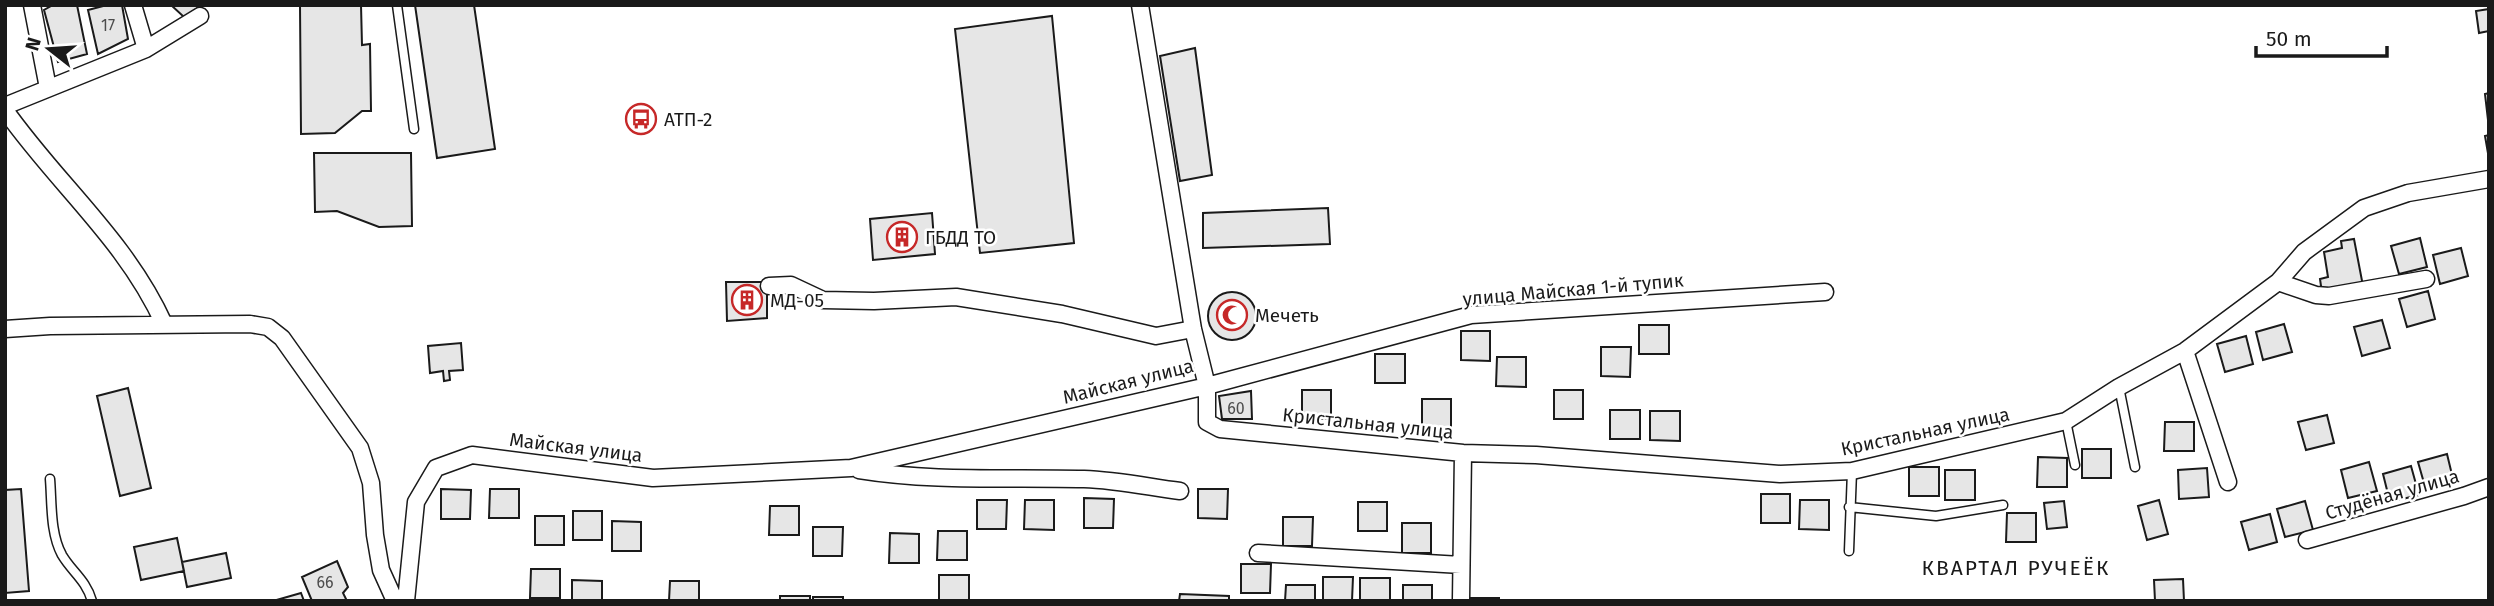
<svg xmlns="http://www.w3.org/2000/svg" width="2494" height="606" viewBox="0 0 2494 606" font-family="'Fira Sans',sans-serif">
	<rect width="100%" height="100%" fill="#fff"/>
	<path fill="#e6e6e6" stroke="#1a1a1a" stroke-width="2" d="M53 5H77L87 54 58 62 44 10Z
		M107 5H122L128 39 98 54 88 10Z
		M171 5H201L185 18Z
		M300 5H361L362 45 370 44 371 111H362L335 133 301 134Z
		M415 5H474L495 149 437 158Z
		M2489 9V31L2479 33 2476 11Z
		M1052 16 1074 243 980 253 955 29Z
		M1195 48 1212 175 1180 181 1160 56Z
		M2489 93V120H2488L2485 94Z
		M2489 135V159L2485 136Z
		M314 153H411L412 226 379 227 337 211 315 212Z
		M1328 208 1330 244 1203 248V213Z
		M932 213 935 254 873 260 870 219Z
		M2420 238 2427 267 2399 274 2391 246Z
		M2354 239 2363 286 2322 293 2320 279 2328 277 2324 252 2342 248 2341 241Z
		M2461 248 2468 276 2440 284 2433 255Z
		M726 282H767V318L727 321Z
		M2428 291 2435 319 2407 327 2399 299Z
		M1208 316a24 24 0 1 1 48 0a24 24 0 1 1-48 0Z
		M2382 320 2390 348 2362 356 2354 327Z
		M2284 324 2292 352 2263 360 2256 332Z
		M1639 325H1669V354H1639Z
		M1461 331H1490V361L1461 360Z
		M2246 336 2253 364 2225 372 2217 344Z
		M461 343 463 370 449 371 450 380 444 381 443 371 430 373 428 346Z
		M1601 347H1631L1630 377 1601 376Z
		M1375 354H1405V383H1375Z
		M1497 357H1526V387L1496 386Z
		M128 388 151 488 120 496 97 396Z
		M1302 390H1331V419H1302Z
		M1554 390H1583V419H1554Z
		M1251 391 1252 419H1222L1219 396Z
		M1422 399H1451V429L1422 428Z
		M1610 410H1640V439H1610Z
		M1650 411H1680V441L1650 440Z
		M2327 415 2334 443 2306 450 2298 422Z
		M2165 422H2194V451H2164Z
		M2082 449H2111V478H2082Z
		M2447 454 2454 483 2426 490 2418 462Z
		M2038 457 2067 458V487H2037Z
		M2369 462 2377 491 2348 498 2341 470Z
		M2411 466 2419 495 2390 502 2383 474Z
		M1909 467H1939V496H1909Z
		M2207 468 2209 497 2179 499 2178 470Z
		M1945 470H1975V500H1945Z
		M21 489 29 591 5 593V490Z
		M441 489 471 490 470 519H441Z
		M490 489H519V518H489Z
		M1198 489H1228L1227 519 1198 518Z
		M1761 494H1790V523H1761Z
		M1084 498 1114 499 1113 528H1084Z
		M977 500H1007L1006 529H977Z
		M1025 500H1054V530L1024 529Z
		M1800 500H1829V530L1799 529Z
		M2159 500 2168 534 2147 540 2138 506Z
		M2064 501 2067 527 2047 529 2044 503Z
		M2305 501 2313 530 2285 537 2277 509Z
		M1358 502H1387V531H1358Z
		M770 506H799V535H769Z
		M573 511H602V540H573Z
		M2007 513H2036V542H2006Z
		M2270 514 2277 542 2249 550 2241 522Z
		M535 516H564V545H535Z
		M1283 517H1313L1312 546H1283Z
		M612 521 641 522V551H612Z
		M1402 523H1431V553H1402Z
		M813 527H843L842 556H813Z
		M938 531H967V560H937Z
		M890 533 919 534V563H889Z
		M177 538 184 571 141 580 134 547Z
		M226 553 231 578 187 587 182 562Z
		M337 561 348 587 343 593 347 601H312L302 577Z
		M1241 564H1271L1270 593H1241Z
		M531 569H560V598H530Z
		M939 575H969V601H939Z
		M1323 577H1353L1352 601H1323Z
		M1360 578H1390V601H1360Z
		M2183 579 2184 601H2155L2154 580Z
		M572 580 602 581V601H572Z
		M670 581H699V601H669Z
		M1286 585H1315V601H1285Z
		M1403 585H1432V601H1403Z
		M301 593 304 601H273Z
		M1180 594 1229 596V601H1179Z
		M780 596H810V601H780Z
		M813 597H843V601H813Z
		M1470 598H1499V601H1470Z"/>
	<g fill="none" stroke-linecap="round" stroke-linejoin="round">
		<g stroke="#1a1a1a" stroke-width="11">
			<path id="lane" d="M397 5 414 129
				M2119 387 2135 467
				M2066 421 2075 465
				M50 479C52 503 50 533 62 555 72 572 86 580 92 601
				M1849 507 1936 516 2003 505
				M1849 551 1852 471"/>
		</g>
		<g stroke="#1a1a1a" stroke-width="19">
			<path id="street" d="M32 5 48 88
				M133 5 146 49
				M5 106 146 49 200 16
				M5 110C57 184 126 240 164 324
				M2278 282 2316 295 2329 296 2426 279
				M769 286 791 285 823 300 874 301 956 297 1062 314 1156 336 1193 329
				M1825 292 1471 315 1207 386V422L1220 429 1463 453 1536 455 1780 474 1852 471 2066 421 2119 387 2185 351 2278 282 2304 252 2364 208 2408 193 2489 179
				M5 329 50 326 250 324 268 327 282 338 360 448 371 483 375 535 381 570 395 601
				M2185 351 2228 482
				M859 470C933 482 1009 477 1084 479 1116 480 1149 487 1180 491
				M2307 540 2464 496 2489 487
				M1258 553 1461 565
				M406 601 416 502 436 468 472 455 653 478 851 468 1207 386 1193 329 1140 5
				M1461 601 1463 453"/>
		</g>
		<use href="#lane" stroke="#fff" stroke-width="8"/>
		<use href="#street" stroke="#fff" stroke-width="16"/>
	</g>
	<defs>
		<g id="bus-ring" transform="scale(1.575)"><circle r="9.5" fill="#fff" stroke="#c62828" stroke-width="1.5"/><path d="M-5-6H5V4H4V6H2V4H-2V6H-4V4H-5ZM-3.5-4V0h7V-4ZM-3.5 1.2v1.5H-2V1.2ZM2 1.2v1.5H3.5V1.2Z" fill="#c62828"/></g>
		<g id="building-ring" transform="scale(1.575)"><circle r="9.5" fill="#fff" stroke="#c62828" stroke-width="1.5"/><path d="M-4-6H4V6H1V3H-1V6H-4ZM-2.5-4.3h1.7v1.8h-1.7ZM.8-4.3h1.7v1.8H.8ZM-2.5-1h1.7V.8h-1.7ZM.8-1h1.7V.8H.8Z" fill="#c62828"/></g>
		<g id="mosque-ring" transform="scale(1.575)"><circle r="9.5" fill="#fff" stroke="#c62828" stroke-width="1.5"/><path d="M3.5-4.9A6 6 0 1 0 3.5 4.9A5 5 0 1 1 3.5-4.9Z" fill="#c62828"/></g>
	</defs>
	<g fill-rule="evenodd">
		<use href="#bus-ring" x="641" y="119"/>
		<use href="#building-ring" x="902" y="237"/>
		<use href="#building-ring" x="747" y="300"/>
		<use href="#mosque-ring" x="1232" y="315"/>
	</g>
	<g text-anchor="middle" stroke-width="5" stroke-linejoin="round" paint-order="stroke">
		<g font-size="16" fill="#4d4d4d">
			<text x="108" y="31">17</text>
			<text x="1236" y="414">60</text>
			<text x="325" y="588">66</text>
		</g>
		<g font-size="19" fill="#1a1a1a" stroke="#fff" text-anchor="start">
			<text x="664" y="126">АТП-2</text>
			<text x="925" y="244">ГБДД ТО</text>
			<text x="770" y="307">МД-05</text>
			<text x="1255" y="322">Мечеть</text>
		</g>
		<g font-size="19" fill="#1a1a1a" stroke="#fff">
			<text transform="translate(1573 289) rotate(-5)" y="7">улица Майская 1-й тупик</text>
			<text transform="translate(1128 381) rotate(-14)" y="7">Майская улица</text>
			<text transform="translate(1368 423) rotate(6)" y="7">Кристальная улица</text>
			<text transform="translate(1925 431) rotate(-12)" y="7">Кристальная улица</text>
			<text transform="translate(576 447) rotate(7)" y="7">Майская улица</text>
			<text transform="translate(2392 494) rotate(-16)" y="7">Студёная улица</text>
		</g>
		<g font-size="21" letter-spacing="2" fill="#1a1a1a" stroke="#fff">
			<text x="2016" y="575">КВАРТАЛ РУЧЕЁК</text>
		</g>
	</g>
	<rect width="2494" height="606" fill="none" stroke="#1a1a1a" stroke-width="14"/>
	<g transform="translate(49 49) rotate(287)" stroke="#ffffff" stroke-width="5" paint-order="stroke">
	<path d="M0-5L12 26L0 18L-12 26Z" fill="#1a1a1a"/>
	<text y="-10" font-size="19" font-weight="bold" text-anchor="middle" fill="#1a1a1a">N</text>
	</g>
	<path d="M2256 46v10h131v-10" fill="none" stroke="#1a1a1a" stroke-width="3.5"/>
	<text x="2266" y="46" font-size="21" fill="#1a1a1a" stroke="#ffffff" stroke-width="5" paint-order="stroke">50 m</text>
</svg>
